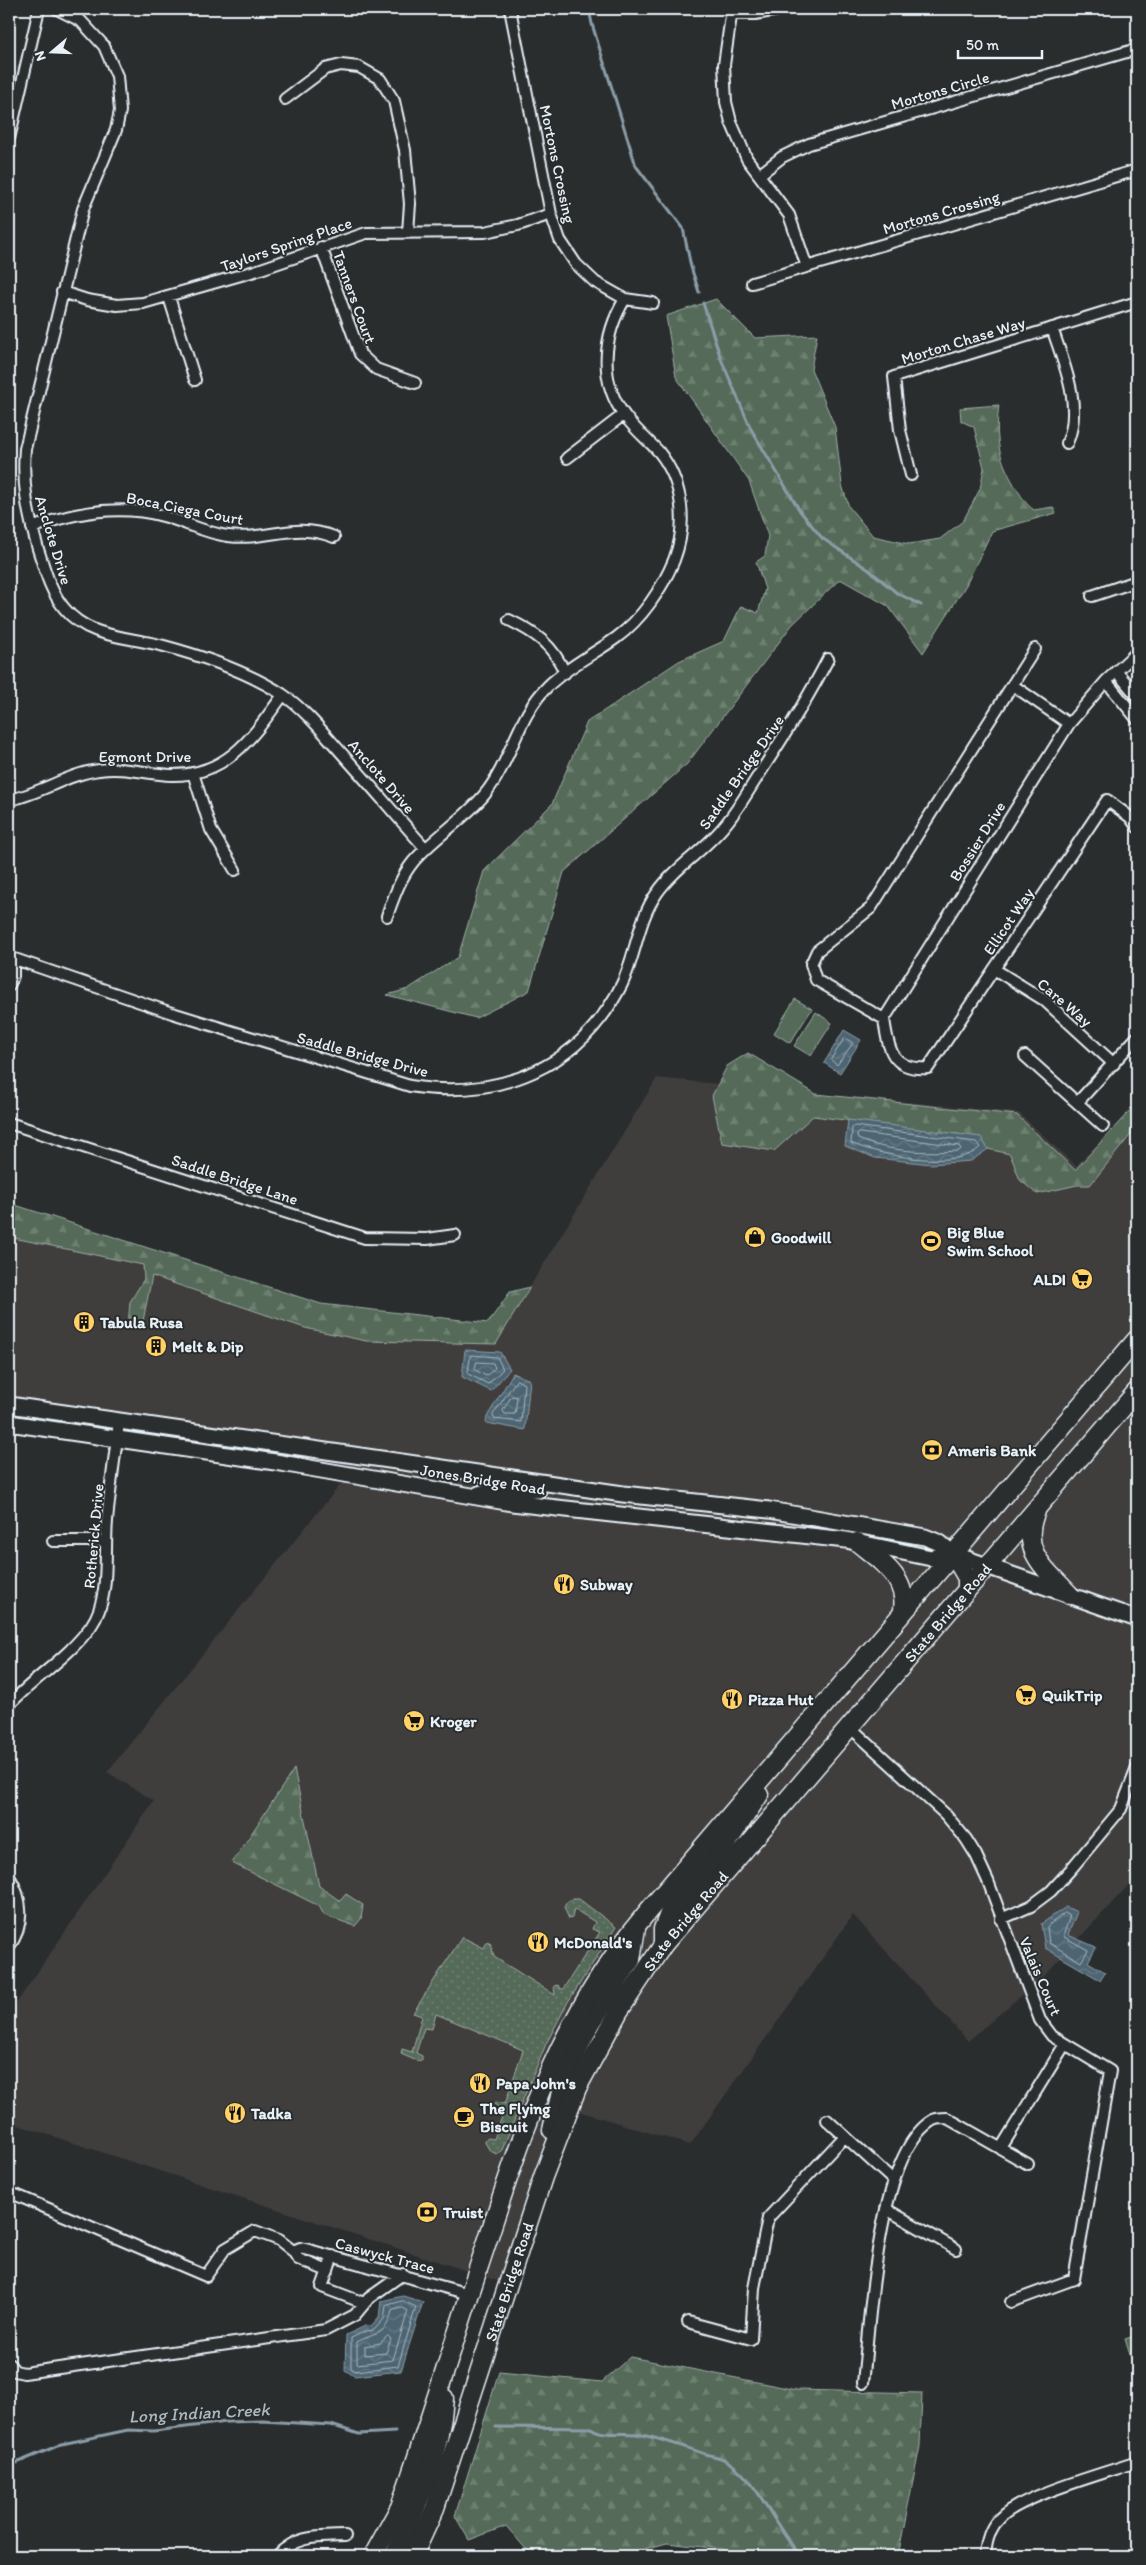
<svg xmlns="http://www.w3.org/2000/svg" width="1146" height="2565" viewBox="0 0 1146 2565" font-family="Itim,sans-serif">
	<defs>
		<pattern id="grass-dots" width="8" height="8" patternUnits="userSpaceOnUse" patternTransform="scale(1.25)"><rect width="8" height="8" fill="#556b58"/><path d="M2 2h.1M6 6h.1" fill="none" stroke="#6d8171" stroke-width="1.8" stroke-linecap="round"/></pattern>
		<pattern id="forest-firs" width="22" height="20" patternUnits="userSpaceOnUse" patternTransform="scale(1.25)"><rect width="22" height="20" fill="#556b58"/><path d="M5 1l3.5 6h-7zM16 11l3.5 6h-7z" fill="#6d8171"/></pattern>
		<pattern id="water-waves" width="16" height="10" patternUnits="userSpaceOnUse" patternTransform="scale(1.25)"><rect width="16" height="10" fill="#4d6572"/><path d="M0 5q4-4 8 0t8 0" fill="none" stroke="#677c87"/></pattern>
	</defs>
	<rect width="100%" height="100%" fill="#2a2d2e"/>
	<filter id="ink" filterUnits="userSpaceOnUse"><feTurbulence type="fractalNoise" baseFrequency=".02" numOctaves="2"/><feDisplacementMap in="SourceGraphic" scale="10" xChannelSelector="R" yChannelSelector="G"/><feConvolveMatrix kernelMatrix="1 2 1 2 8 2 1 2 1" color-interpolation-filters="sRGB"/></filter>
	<g filter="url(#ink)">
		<path fill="#403c3c" d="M657 1078 1019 1113 1076 1166 1137 1104V1876L1044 1976 968 2041 853 1915 690 2145 572 2109 504 2283 9 2122V2014L154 1801 107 1772 344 1480 9 1412V1237L143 1265 144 1279 130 1302 128 1326H142L152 1276 305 1328 366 1341 495 1344Z"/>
		<path fill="url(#grass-dots)" stroke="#9eaea8" d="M573 1899H579L616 1927 568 2002 546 2044 502 2150 497 2154 490 2151 484 2141 488 2138 494 2139 504 2111 494 2104 497 2102 505 2104 523 2050 436 2014 432 2029 424 2028 416 2053 422 2056V2060L417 2061 401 2054 402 2049 412 2052 422 2016 413 2013 462 1937 484 1948 487 1942 491 1944 494 1957 555 1995 554 1986 558 1985 560 1989H563L600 1932 592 1929 595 1922 574 1909 572 1918 569 1919 564 1907 567 1902Z"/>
		<path fill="url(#forest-firs)" stroke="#9eaea8" d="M716 299 755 338 817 335 811 369 835 427 842 485 849 507 873 536 909 544 940 539 963 521 980 489 984 468 974 427 961 421 960 408 999 405C995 437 998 458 1015 486 1021 495 1025 504 1034 510L1053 507 1056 513 992 531 966 585 923 653 888 606 840 579 792 625 687 764 564 872 529 991 476 1018 387 995 408 989 458 957 484 871 552 804 587 722 679 661 724 641 741 606 758 613 765 589 756 562 765 556 768 536 749 481 676 377 666 316Z
			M748 1053 816 1094 1017 1115 1075 1170 1137 1103V1127L1090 1185H1077L1037 1194 1020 1180 1010 1154 988 1149 980 1137 813 1116 774 1151 722 1143 712 1096 727 1066Z
			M9 1203 321 1304 488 1323 510 1292 530 1287 496 1344 366 1341 305 1328 152 1276 142 1326H128L130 1302 144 1279 143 1265 9 1237Z
			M294 1769 319 1886 340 1901 346 1894 363 1905 361 1919 355 1926 324 1915 319 1906 232 1863Z
			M1137 2335V2370L1135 2371 1125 2339Z
			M630 2357 797 2390 922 2393 920 2446 898 2556H726L722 2549 667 2543 618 2556H532L506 2526 469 2540 455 2516 499 2372 602 2382Z"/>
		<path fill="#556b58" stroke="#9eaea8" d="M795 999 812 1009 790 1043 774 1033Z
			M816 1012 832 1023 811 1056 794 1046Z"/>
		<path fill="url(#water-waves)" stroke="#8b9da8" d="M844 1030 861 1040 840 1073 824 1063Z
			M848 1120 981 1137 988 1149 971 1161 931 1164 875 1158 845 1146Z
			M465 1350 500 1352 510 1369 491 1391 462 1377Z
			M513 1373 530 1380 525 1430 486 1423 487 1417Z
			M1066 1907 1077 1912 1068 1935 1096 1947 1088 1962 1105 1972 1100 1980 1045 1948 1041 1924Z
			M403 2296 423 2302 401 2371 354 2376 345 2370 346 2335 365 2326H371L379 2317 381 2301Z"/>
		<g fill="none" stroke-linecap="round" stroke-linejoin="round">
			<path stroke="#aab9c2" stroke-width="1" d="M845 1038 853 1043 837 1065 831 1060Z
				M855 1126 976 1142 980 1147C959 1171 877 1155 851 1143L852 1128Z
				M860 1133 959 1146 961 1149 959 1151C925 1153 889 1152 858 1139L857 1135Z
				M471 1355 497 1357 503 1369 488 1384 468 1374Z
				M477 1362 493 1363 495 1368 486 1376 475 1370Z
				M517 1380 524 1384 521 1422 494 1419 493 1415Z
				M512 1396 517 1397 515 1414H505L503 1411Z
				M1065 1913 1070 1916 1064 1933V1937L1088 1950 1081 1962 1049 1943 1047 1927Z
				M403 2301 416 2307 398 2366 356 2371 351 2368V2338L366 2331 374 2330 384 2319 386 2306Z
				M403 2308 408 2311 393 2360 357 2364V2342C377 2331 385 2338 392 2311Z
				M388 2336 391 2339 386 2353 365 2355V2346L380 2343Z"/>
			<path stroke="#8b9da8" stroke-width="3" d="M589 9 592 24 636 166 683 228 691 267 699 292
				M703 303 721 359 751 429 800 511 822 538 869 570 897 593 921 605
				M496 2427 591 2428C604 2437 621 2432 636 2434 660 2438 682 2446 705 2454 712 2456 721 2457 727 2461 762 2484 773 2527 801 2556
				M9 2466 62 2444 128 2430 154 2431 227 2422 262 2421 331 2425 359 2434 395 2432"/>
			<g stroke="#e8f1f8" stroke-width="14">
				<path id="minor" d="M57 9 81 21 104 46 117 76 120 111 116 130 83 209 25 449C22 485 28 515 38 549 45 570 50 591 64 608 89 639 128 636 164 646 205 657 246 671 282 694 307 711 326 736 346 758 373 788 399 819 426 849
					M510 9 551 214 560 240 576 264 595 282 625 299 653 303
					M732 9 724 65 726 102 731 122 747 159 789 215 807 267
					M731 14H755L784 9
					M285 99 325 69 341 65 359 67 380 79 394 101 405 150 410 204 408 232
					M9 139 39 9
					M759 175 782 157 809 144 1137 49
					M321 247 360 354 376 369 415 383
					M752 283 1137 170
					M62 292 87 300 117 305 143 303 255 271 366 233 485 232 518 225 551 214
					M169 297 195 380
					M1052 328C1064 364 1083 407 1067 443
					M567 458 623 415
					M911 475 900 430 894 377 1137 302
					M32 528C74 512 118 504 163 516 185 522 205 533 228 536 269 541 293 521 334 537
					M1092 596 1137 581
					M509 620C536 633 553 645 565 673
					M1137 652 1106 681 1069 724 884 1019C888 1049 892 1071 928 1068L1107 800 1130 817 1137 827
					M1116 671 1137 696
					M1106 681 1137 719
					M1014 686 1069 724
					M193 773 211 830 235 870
					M9 800C40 794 67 774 99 770 123 766 147 774 171 775 228 776 253 736 283 695
					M387 916C394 897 400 878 413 862 434 837 464 820 485 794 511 762 518 715 548 686 567 667 594 654 616 638 642 619 662 589 674 560 688 524 683 482 659 452 648 440 635 430 625 416 598 381 603 335 625 299
					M9 957 172 1013 410 1086C500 1100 580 1068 622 984 636 955 638 919 657 893 675 867 704 851 724 826 737 811 747 793 758 776 783 738 807 700 828 659
					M994 969 1044 1000 1114 1064
					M9 986 13 976V959
					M884 1019 816 980 811 964 817 951 871 908 1035 649
					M1025 1056 1103 1126
					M1078 1102 1137 1037
					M9 1123 365 1238 427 1239 455 1235
					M53 1541H106
					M9 1705C35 1677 69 1657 91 1626 111 1598 104 1554 107 1521 110 1488 115 1455 119 1422
					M851 1728 945 1814 966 1839 976 1855 988 1881 1040 2020 1052 2036 1110 2071 1074 2279 1011 2302
					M9 1876C23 1899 25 1924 9 1947
					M1001 1919 1031 1906 1051 1891 1071 1869 1121 1809 1137 1768
					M827 2120 894 2181
					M1001 2148 1065 2044
					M16 2195 206 2276 225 2249 255 2231 279 2240 293 2251 298 2259 328 2271
					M886 2209 956 2249
					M293 2251 300 2248 309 2250 469 2294
					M333 2256 322 2287 364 2303
					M688 2322 751 2339 754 2288 768 2218 845 2136
					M9 2364 15 2371 24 2373 326 2330 355 2315 369 2298 403 2274
					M863 2383C870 2322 877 2152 933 2120 937 2118 943 2118 947 2118L1028 2164
					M277 2556C296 2535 318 2537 345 2536
					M985 2556C986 2543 990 2527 1000 2518 1020 2496 1106 2473 1137 2462"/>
			</g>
			<g stroke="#e8f1f8" stroke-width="19">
				<path id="secondary" d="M9 1405 623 1494 769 1510 925 1537 940 1543 953 1554 1137 1619
					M9 1423 275 1462 512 1503 846 1540 931 1558 953 1554
					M479 1494 493 1490H538"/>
			</g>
			<g stroke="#e8f1f8" stroke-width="21">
				<g id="trunk">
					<path d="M1036 1511C1019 1551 1045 1568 1070 1595"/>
					<path d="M857 1542C880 1561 908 1577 903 1611"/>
					<path d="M953 1554 967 1578V1589"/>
					<path d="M663 1945V1929L670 1911 725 1846 759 1795"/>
					<path d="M552 2130 564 2079 588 2028 631 1960 636 1928"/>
					<path d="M373 2556 400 2507C430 2421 456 2334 485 2248 526 2121 561 2015 649 1910L1137 1339"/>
					<path d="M394 2556C418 2505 440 2455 444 2398"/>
					<path id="s1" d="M413 2556 435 2508 543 2177 577 2088 619 2011 663 1945 1137 1391"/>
				</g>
			</g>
			<use href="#minor" stroke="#2a2d2e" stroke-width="10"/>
			<use href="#secondary" stroke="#2a2d2e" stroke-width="15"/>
			<use href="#trunk" stroke="#2a2d2e" stroke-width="18"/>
		</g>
	</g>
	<defs>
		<g id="shop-disc" transform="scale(1.125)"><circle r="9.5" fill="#ffd166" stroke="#2a2d2e"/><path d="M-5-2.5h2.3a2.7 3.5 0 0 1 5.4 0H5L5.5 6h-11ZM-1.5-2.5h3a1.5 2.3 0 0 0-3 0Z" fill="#111"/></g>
		<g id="stadium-disc" transform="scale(1.125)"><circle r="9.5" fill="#ffd166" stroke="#2a2d2e"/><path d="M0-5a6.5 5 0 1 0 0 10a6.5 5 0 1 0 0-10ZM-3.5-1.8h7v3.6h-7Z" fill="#111"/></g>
		<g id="supermarket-disc" transform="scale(1.125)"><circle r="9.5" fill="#ffd166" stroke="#2a2d2e"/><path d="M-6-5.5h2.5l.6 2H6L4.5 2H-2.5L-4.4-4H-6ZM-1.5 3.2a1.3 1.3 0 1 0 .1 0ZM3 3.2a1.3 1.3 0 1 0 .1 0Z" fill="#111"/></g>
		<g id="building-disc" transform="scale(1.125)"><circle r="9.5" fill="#ffd166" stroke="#2a2d2e"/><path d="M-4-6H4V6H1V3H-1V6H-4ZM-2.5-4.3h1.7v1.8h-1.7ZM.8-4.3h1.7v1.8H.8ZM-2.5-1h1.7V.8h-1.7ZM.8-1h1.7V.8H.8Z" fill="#111"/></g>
		<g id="bank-disc" transform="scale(1.125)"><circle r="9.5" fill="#ffd166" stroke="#2a2d2e"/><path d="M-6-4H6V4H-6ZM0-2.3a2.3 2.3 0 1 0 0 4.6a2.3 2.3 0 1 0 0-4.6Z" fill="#111"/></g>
		<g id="restaurant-disc" transform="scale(1.125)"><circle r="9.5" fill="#ffd166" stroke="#2a2d2e"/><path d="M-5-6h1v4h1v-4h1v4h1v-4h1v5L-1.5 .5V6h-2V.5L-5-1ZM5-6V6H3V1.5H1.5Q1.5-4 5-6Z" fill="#111"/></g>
		<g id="cafe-disc" transform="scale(1.125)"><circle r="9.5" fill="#ffd166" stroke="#2a2d2e"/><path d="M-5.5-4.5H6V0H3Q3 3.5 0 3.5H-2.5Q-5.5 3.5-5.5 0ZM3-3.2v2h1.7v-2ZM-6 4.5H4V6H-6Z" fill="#111"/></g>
	</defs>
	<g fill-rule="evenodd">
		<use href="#shop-disc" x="755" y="1237"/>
		<use href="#stadium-disc" x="931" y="1241"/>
		<use href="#supermarket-disc" x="1082" y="1279"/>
		<use href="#building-disc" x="84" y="1322"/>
		<use href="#building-disc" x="156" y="1346"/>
		<use href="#bank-disc" x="932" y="1450"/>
		<use href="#restaurant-disc" x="564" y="1584"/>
		<use href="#supermarket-disc" x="1026" y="1695"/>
		<use href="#restaurant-disc" x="732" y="1699"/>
		<use href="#supermarket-disc" x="414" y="1721"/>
		<use href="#restaurant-disc" x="538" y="1942"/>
		<use href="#restaurant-disc" x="480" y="2083"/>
		<use href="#restaurant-disc" x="235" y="2113"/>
		<use href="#cafe-disc" x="464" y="2117"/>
		<use href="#bank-disc" x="427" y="2212"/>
	</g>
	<g text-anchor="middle" stroke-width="4" stroke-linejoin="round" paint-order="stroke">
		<g font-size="16" fill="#e8f1f8" stroke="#2a2d2e">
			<text transform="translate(940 90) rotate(-16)" y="6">Mortons Circle</text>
			<text transform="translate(558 164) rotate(78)" y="6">Mortons Crossing</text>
			<text transform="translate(941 212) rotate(-16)" y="6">Mortons Crossing</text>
			<text transform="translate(286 244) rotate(-19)" y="6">Taylors Spring Place</text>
			<text transform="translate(355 297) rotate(70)" y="6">Tanners Court</text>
			<text transform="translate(963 340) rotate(-17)" y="6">Morton Chase Way</text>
			<text transform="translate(185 508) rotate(11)" y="6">Boca Ciega Court</text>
			<text transform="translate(54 540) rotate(73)" y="6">Anclote Drive</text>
			<text x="145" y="762">Egmont Drive</text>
			<text transform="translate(741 772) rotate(-55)" y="6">Saddle Bridge Drive</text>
			<text transform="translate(382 776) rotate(49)" y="6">Anclote Drive</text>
			<text transform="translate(977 841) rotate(-58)" y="6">Bossier Drive</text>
			<text transform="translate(1008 921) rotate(-56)" y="6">Ellicot Way</text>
			<text transform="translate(1065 1002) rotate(40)" y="6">Care Way</text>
			<text transform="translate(363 1054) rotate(15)" y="6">Saddle Bridge Drive</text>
			<text transform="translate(235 1179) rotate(18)" y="6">Saddle Bridge Lane</text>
			<text transform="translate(483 1479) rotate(9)" y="6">Jones Bridge Road</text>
			<text transform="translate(93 1536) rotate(-85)" y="6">Rotherick Drive</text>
			<text dy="6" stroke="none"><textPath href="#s1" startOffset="1101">State Bridge Road</textPath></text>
			<text dy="6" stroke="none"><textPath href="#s1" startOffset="696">State Bridge Road</textPath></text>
			<text transform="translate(1041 1976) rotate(67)" y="6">Valais Court</text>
			<text transform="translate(385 2255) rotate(15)" y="6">Caswyck Trace</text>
			<text dy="6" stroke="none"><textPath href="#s1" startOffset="291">State Bridge Road</textPath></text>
		</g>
		<g font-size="16" font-weight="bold" fill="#e8f1f8" stroke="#2a2d2e" text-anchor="start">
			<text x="947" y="1238">Big Blue<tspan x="947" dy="18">Swim School</tspan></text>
			<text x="771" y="1243">Goodwill</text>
			<text x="1066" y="1285" text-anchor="end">ALDI</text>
			<text x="100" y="1328">Tabula Rusa</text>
			<text x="172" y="1352">Melt &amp; Dip</text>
			<text x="948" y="1456">Ameris Bank</text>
			<text x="580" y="1590">Subway</text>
			<text x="1042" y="1701">QuikTrip</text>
			<text x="748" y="1705">Pizza Hut</text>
			<text x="430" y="1727">Kroger</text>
			<text x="554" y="1948">McDonald's</text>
			<text x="496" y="2089">Papa John's</text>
			<text x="480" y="2114">The Flying<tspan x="480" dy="18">Biscuit</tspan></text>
			<text x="251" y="2119">Tadka</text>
			<text x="443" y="2218">Truist</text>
		</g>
		<g font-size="18" font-style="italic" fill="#aab9c2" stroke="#2a2d2e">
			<text transform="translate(199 2413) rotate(-3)" y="6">Long Indian Creek</text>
		</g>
	</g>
	<rect width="1146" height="2565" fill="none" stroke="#2a2d2e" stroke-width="30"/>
	<rect x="15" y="15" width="1116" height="2535" fill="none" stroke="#e8f1f8" stroke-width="2" filter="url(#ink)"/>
	<g transform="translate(52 52) rotate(251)" stroke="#2a2d2e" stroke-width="4" paint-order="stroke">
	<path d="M0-4L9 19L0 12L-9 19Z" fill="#e8f1f8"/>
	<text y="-8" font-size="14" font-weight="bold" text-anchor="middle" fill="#e8f1f8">N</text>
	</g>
	<path d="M958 50v8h84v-8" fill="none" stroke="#e8f1f8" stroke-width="2.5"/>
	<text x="966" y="50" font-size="15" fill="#e8f1f8" stroke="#2a2d2e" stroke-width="4" paint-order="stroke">50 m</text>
</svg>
